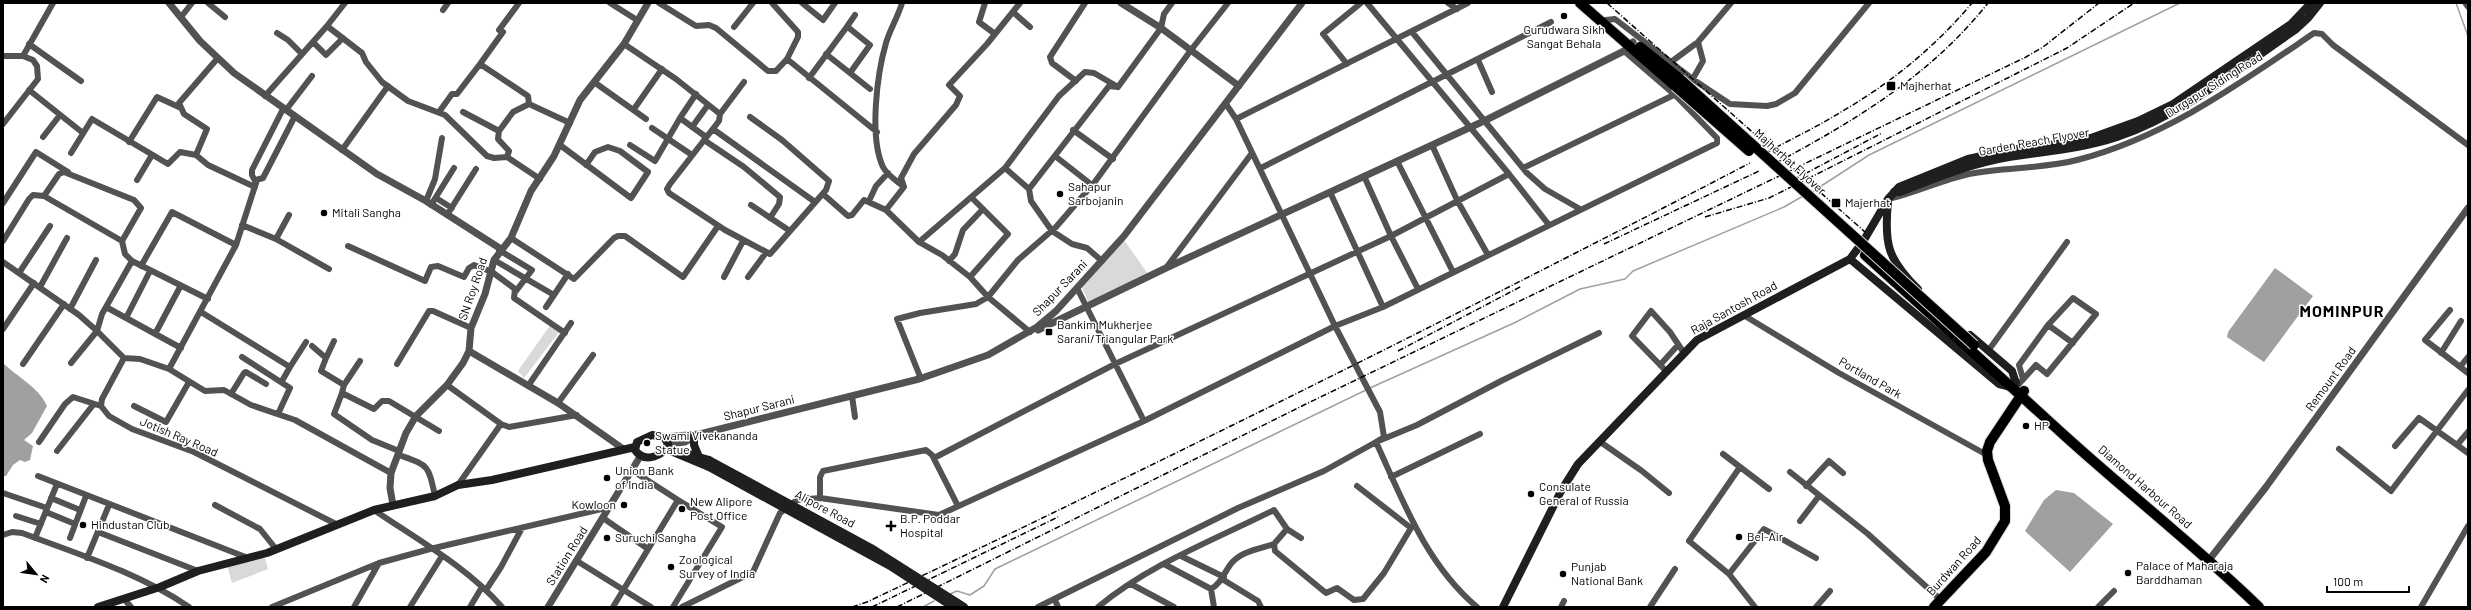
<svg xmlns="http://www.w3.org/2000/svg" width="2471" height="610" viewBox="0 0 2471 610" font-family="Barlow,sans-serif">
	<rect width="100%" height="100%" fill="#fff"/>
	<path fill="#d9d9d9" d="M1124 240 1148 274 1088 302 1082 287Z
		M551 324 560 331 524 378 518 371Z
		M263 552 268 569 232 583 227 565Z"/>
	<path fill="#a0a0a0" d="M2275 268 2313 296 2264 362 2227 337 2228 332Z
		M3 363C17 377 39 387 47 406L32 433 24 440 33 446 30 460 25 462 20 460 13 465 6 476H3Z
		M2056 490 2074 493 2113 524 2070 572 2025 531 2044 500Z"/>
	<g fill="none" stroke-linecap="round" stroke-linejoin="round">
		<path stroke="#a0a0a0" stroke-width="1.5" d="M2456 3 2468 36
			M1812 192 1869 155 2180 3
			M1370 388 1514 323 1580 289 1625 279 1633 271 1784 207 1803 196
			M950 594 957 591 970 595 984 586 995 569 1366 390
			M923 607 934 601"/>
		<g stroke="#dbdbdb" stroke-width="12">
			<path id="trunk" d="M1580 3 1675 86
				M1640 47 1680 79
				M1865 255C1928 312 1991 368 2053 425 2120 487 2193 543 2259 607
				M1934 607 1986 552 2005 521V506L1988 460 1987 451 1990 442 2024 391"/>
		</g>
		<path stroke="#525252" stroke-width="6" d="M208 3 225 17
			M610 3 637 20
			M659 3 696 26 709 25 716 28 768 71H776L787 59
			M772 3 798 32V37L787 59 877 132
			M802 3 823 20 835 3
			M902 3C898 17 890 29 886 43 877 74 869 137 883 167 887 175 897 181 903 186
			M985 3 979 22 995 34
			M1020 3 987 44 949 85 960 96 956 105 914 154 901 178 904 187 886 210 919 242 942 255 970 277 988 297 1030 332
			M1448 3 1457 9
			M443 10 448 3
			M1013 12 1030 27
			M181 17 192 3
			M1606 20 1615 19 1694 80 1730 104 1767 106 1776 104 1795 93 1869 3
			M327 26 362 53 366 62 382 82 408 101 445 115 487 156 494 158 507 157 540 179
			M734 27 753 3
			M846 28 855 15
			M1412 32 1527 173 1545 189 1580 209
			M277 33 288 40 302 54
			M313 42 326 55 343 38
			M29 44 81 81
			M624 44 676 79 720 114 719 121 670 184 667 189 669 193 725 230 770 254 826 190 829 181 782 140 750 117
			M3 56H23L33 60 37 66 38 79 3 124
			M23 56 53 3
			M1478 60 1492 92
			M1671 62 1698 42 1731 3
			M1347 64 1323 34 1361 3
			M850 73 870 89
			M809 78 846 28H849L870 45 850 73 826 54
			M1076 81 1052 63 1050 57 1085 3
			M594 82 646 119
			M1691 82 1703 61 1698 42
			M29 90 83 133
			M265 96 327 26 345 3
			M529 104 570 123
			M1226 104 1236 119 1335 326 1380 412 1384 437 1376 442C1403 501 1426 564 1477 607
			M634 109 662 69
			M286 110 312 76
			M439 112 452 94H457L480 64
			M463 112 499 131 513 112 529 104 528 96 480 64 503 32 499 30 519 3
			M720 114 744 82
			M680 118 706 137
			M1236 119 1468 3
			M692 127 708 105
			M652 128 692 155
			M713 129 815 202
			M1073 130 1113 159
			M499 131 498 139 509 151 507 157
			M43 137 60 115
			M704 140 744 167 780 197 779 204 770 218
			M129 142 157 97 181 108
			M560 145 631 198 648 172 620 151 608 147 595 152 586 165
			M630 145 655 161 680 118 696 94
			M1432 145 1457 200 1488 255
			M342 150 388 86
			M71 153 92 119 168 164 180 152 196 155 208 165 255 187
			M196 155 207 129 184 114 179 103 217 59
			M1055 156 1092 185
			M1397 161 1453 272
			M1005 168 1029 189 1031 201 1052 231 1072 244 1087 248 1102 261
			M1261 168 1551 22
			M1523 168 1678 93
			M1509 174 1549 225
			M1364 176 1391 236 1418 289
			M137 180 152 155
			M256 180 263 178 295 116
			M1029 189 1109 86 1118 87 1161 28 1164 14 1172 3
			M1330 192 1383 307
			M823 194 848 216 852 215 864 200 886 210
			M44 196 59 174 64 172 134 200 141 208 122 241
			M436 198 452 208
			M1888 199C1916 193 1941 180 1969 174 2005 167 2042 169 2077 160 2166 137 2239 84 2314 33L2322 34 2333 45 2468 145
			M426 201 435 179 442 138
			M869 201 876 186 888 173
			M3 203 36 152 68 172
			M431 205 454 168
			M751 205 790 231
			M447 215 476 169
			M242 225 276 239 329 269
			M511 238 574 279 614 238 618 236H625L683 277 718 226
			M276 239 289 215
			M3 241 29 199 33 195 44 196 122 241 125 254 132 261
			M919 242 1005 168 1059 96 1085 72 1094 73 1118 87
			M348 246 425 281 431 267 438 266 464 277 469 268 474 265 492 272 515 289 514 298 565 333
			M499 250 532 270 516 291
			M494 260 554 295
			M949 261 955 254 963 230 983 209
			M3 262 79 315 97 331 102 314 132 261 208 299
			M141 266 172 212 236 245
			M1166 268 1252 153
			M19 273 50 226
			M724 277 743 241
			M748 277 765 254
			M970 277 1008 234 972 198
			M40 287 67 238
			M1077 288 1144 421
			M106 307 181 348
			M546 307 568 274
			M70 309 96 260
			M2450 310 2425 340 2468 373
			M201 312 290 367 306 342
			M1745 316 1839 373 1987 455
			M126 318 150 271
			M2048 325 2073 343
			M3 329 34 283
			M155 334 180 287
			M312 346 326 358 321 371 344 385 342 393 374 409 382 401H389L439 431
			M1988 351 2067 242
			M2441 353 2461 321
			M242 357 290 388 278 414
			M124 358 140 359 169 369 236 245 256 183 252 175V170L283 109
			M326 358 334 341
			M71 363 97 331 124 358 102 399 101 406 109 416 132 429 194 452 336 524
			M23 364 64 304
			M397 364 429 311H433L471 328
			M1660 365 1678 345
			M2460 367 2468 357
			M169 369 205 391 224 390 251 405 295 420 391 473
			M1667 372 1632 336 1651 311 1670 332 1684 353
			M921 379 897 319 920 313 976 304 988 297 1018 260 1056 227 1094 183 1191 50 1228 3
			M282 381 290 367
			M344 385 360 361
			M447 385 501 424 509 427 577 415
			M2018 385 2036 365 2047 374 2096 314 2073 298 2048 325 2019 365 2023 379
			M528 386 571 323
			M342 393 334 414 372 440 399 451
			M231 394 244 373 246 372 266 384
			M852 396 855 417
			M558 403 593 355
			M134 406 166 422 189 382
			M1599 441 1642 471 1669 493
			M39 442 65 404 73 397 101 406
			M2457 445 2468 453
			M2395 446 2419 418 2457 445 2468 432
			M2339 449 2391 491 2468 390
			M57 451 93 405
			M1723 454 1769 489
			M399 455C429 466 428 464 435 496
			M934 458 1115 364 1391 236 1509 174 1367 3
			M1740 467 1689 541 1729 574 1755 607
			M1790 472 1868 534 1941 600
			M38 476 248 558
			M1391 477 1480 434
			M458 485 501 424
			M1806 486 1829 461 1843 473
			M3 493 47 508
			M51 498 80 510
			M820 498V477L823 471 926 450 932 455 958 506
			M215 505 260 529 276 549
			M374 510C418 540 467 567 502 607
			M46 512 75 524
			M16 516 41 524
			M603 518 648 549
			M1800 521 1819 496
			M98 532 198 571
			M3 535 12 532 22 533C78 554 139 573 189 607
			M35 538 57 484
			M70 538 86 496
			M1301 538 1287 529 1274 544 1275 551 1326 593 1337 588 1354 600 1363 599 1384 573 1411 528 1357 486
			M1181 556 1224 577
			M87 558 109 505
			M577 561 651 607
			M1164 564 1211 589C1221 583 1223 575 1230 565 1240 551 1259 549 1274 544
			M1729 574 1764 529 1816 558
			M1222 579 1258 601 1261 607
			M1131 584 1174 607
			M1211 589 1214 607
			M486 590 501 567 522 528
			M124 599 131 607
			M1055 600 1058 607
			M272 607 379 563
			M354 607 379 563 430 549 610 507
			M410 607 442 556
			M470 607 482 587
			M613 607 678 500 633 471
			M673 607 722 527 678 500
			M682 607 753 572 780 513 797 500 820 498 939 515 1144 421 1335 326 1383 307 1717 143V138L1675 95 1624 51
			M1038 607 1238 508 1324 471 1376 442 1417 425 1501 381 1599 333
			M1098 607C1150 564 1214 540 1274 510L1287 529
			M1561 607 1564 601
			M1650 607 1675 569
			M1816 607 1830 591
			M2098 607 2114 591
			M2421 607 2468 526"/>
		<path stroke="#525252" stroke-width="7" d="M169 3 200 41 234 73 377 174 426 201 501 249
			M1121 3 1161 28 1239 86
			M2466 3 2468 6
			M1038 330 1166 268 1484 121 1624 51 1633 42
			M469 351 558 403 622 448
			M664 437 700 434 919 379 988 355 1037 327 1056 311 1124 236 1302 3
			M668 444 685 442 698 435
			M393 505 390 488 391 473 406 433 416 416 447 385 463 363 469 351 471 328 485 294 494 260 511 238 531 191 554 156 580 100 624 44 648 3
			M2209 560 2266 487 2468 208
			M548 607 641 455"/>
		<path stroke="#1f1f1f" stroke-width="8" d="M1894 192H1900C1935 178 1972 163 2009 157 2046 151 2081 149 2117 137 2182 115 2239 68 2295 30L2308 18 2320 3
			M1888 201C1884 243 1887 259 1918 289
			M1850 259 1999 384 2011 387
			M1970 335 2012 371 2016 383
			M652 435 664 437 668 444 666 449C657 458 643 462 635 450L637 442Z
			M694 437V445L699 457
			M666 449 709 467
			M689 454 709 460
			M98 607 160 587 198 571 267 553 374 510 435 496 458 485 492 480 635 447
			M1503 607 1561 491 1578 464 1697 340 1850 259 1864 240 1888 199 1899 187 1968 159 2009 150 2050 145 2091 138 2138 121 2173 104 2291 24 2311 3"/>
		<use href="#trunk" stroke="#000" stroke-width="10"/>
		<path stroke="#000" stroke-width="1.5" stroke-dasharray="6 2 1 2" stroke-linecap="butt" d="M1607 3 1865 232
			M1766 153C1791 139 1817 127 1841 112 1891 83 1935 47 1972 3
			M1776 163C1856 120 1931 75 1988 3
			M1795 179 1882 133
			M1705 217 1769 198 1835 165 2067 48 2134 3
			M1604 244 1759 171
			M1398 351 1522 286
			M852 607 867 602C1164 461 1458 315 1750 163
			M872 607 1058 517
			M897 607 1306 404 2026 57 2043 47 2099 3"/>
		<g stroke="#dbdbdb" stroke-width="12" stroke-linecap="butt">
			<path id="trunk-bridge" d="M1680 79 1974 345
				M1675 86 1749 151"/>
		</g>
		<path stroke="#1f1f1f" stroke-width="8" d="M709 460 871 548 964 607
			M709 467 890 566 953 607"/>
		<use href="#trunk-bridge" stroke="#000" stroke-width="10"/>
	</g>
	<g fill="#000" stroke="#fff" stroke-width="1.5">
		<circle cx="1564" cy="16" r="4"/>
		<rect x="1886" y="81" width="10" height="10" rx="2"/>
		<circle cx="1060" cy="194" r="4"/>
		<rect x="1831" y="198" width="10" height="10" rx="2"/>
		<circle cx="324" cy="213" r="4"/>
		<rect x="1045" y="328" width="8" height="8" rx="2"/>
		<circle cx="2026" cy="426" r="4"/>
		<circle cx="647" cy="443" r="4"/>
		<circle cx="607" cy="478" r="4"/>
		<circle cx="1531" cy="494" r="4"/>
		<circle cx="624" cy="505" r="4"/>
		<circle cx="682" cy="509" r="4"/>
		<circle cx="83" cy="525" r="4"/>
		<path d="M889 520h4v4h4v4h-4v4h-4v-4h-4v-4h4z"/>
		<circle cx="1739" cy="537" r="4"/>
		<circle cx="607" cy="538" r="4"/>
		<circle cx="671" cy="567" r="4"/>
		<circle cx="2128" cy="573" r="4"/>
		<circle cx="1563" cy="574" r="4"/>
	</g>
	<g text-anchor="middle" stroke-width="3" stroke-linejoin="round" paint-order="stroke">
		<g font-size="12" fill="#000" stroke="#fff" text-anchor="start">
			<text x="1564" y="34" text-anchor="middle">Gurudwara Sikh<tspan x="1564" dy="14">Sangat Behala</tspan></text>
			<text x="1900" y="90">Majherhat</text>
			<text x="1068" y="191">Sahapur<tspan x="1068" dy="14">Sarbojanin</tspan></text>
			<text x="1845" y="207">Majerhat</text>
			<text x="332" y="217">Mitali Sangha</text>
			<text x="1057" y="329">Bankim Mukherjee<tspan x="1057" dy="14">Sarani/Triangular Park</tspan></text>
			<text x="2034" y="430">HP</text>
			<text x="655" y="440">Swami Vivekananda<tspan x="655" dy="14">Statue</tspan></text>
			<text x="615" y="475">Union Bank<tspan x="615" dy="14">of India</tspan></text>
			<text x="1539" y="491">Consulate<tspan x="1539" dy="14">General of Russia</tspan></text>
			<text x="690" y="506">New Alipore<tspan x="690" dy="14">Post Office</tspan></text>
			<text x="616" y="509" text-anchor="end">Kowloon</text>
			<text x="900" y="523">B.P. Poddar<tspan x="900" dy="14">Hospital</tspan></text>
			<text x="91" y="529">Hindustan Club</text>
			<text x="1747" y="541">Bel-Air</text>
			<text x="615" y="542">Suruchi Sangha</text>
			<text x="679" y="564">Zoological<tspan x="679" dy="14">Survey of India</tspan></text>
			<text x="2136" y="570">Palace of Maharaja<tspan x="2136" dy="14">Barddhaman</tspan></text>
			<text x="1571" y="571">Punjab<tspan x="1571" dy="14">National Bank</tspan></text>
		</g>
		<g font-size="12" fill="#000" stroke="#fff">
			<text transform="translate(2214 85) rotate(-32)" y="4">Durgapur Siding Road</text>
			<text transform="translate(2034 142) rotate(-10)" y="4">Garden Reach Flyover</text>
			<text transform="translate(1790 162) rotate(42)" y="4">Majherhat Flyover</text>
			<text transform="translate(1060 288) rotate(-46)" y="4">Shapur Sarani</text>
			<text transform="translate(473 289) rotate(-71)" y="4">SN Roy Road</text>
			<text transform="translate(1734 308) rotate(-29)" y="4">Raja Santosh Road</text>
			<text transform="translate(1870 378) rotate(30)" y="4">Portland Park</text>
			<text transform="translate(2331 379) rotate(-54)" y="4">Remount Road</text>
			<text transform="translate(759 408) rotate(-14)" y="4">Shapur Sarani</text>
			<text transform="translate(179 437) rotate(23)" y="4">Jotish Ray Road</text>
			<text transform="translate(2145 487) rotate(41)" y="4">Diamond Harbour Road</text>
			<text transform="translate(825 509) rotate(28)" y="4">Alipore Road</text>
			<text transform="translate(567 556) rotate(-58)" y="4">Station Road</text>
			<text transform="translate(1954 566) rotate(-48)" y="4">Burdwan Road</text>
		</g>
		<g font-size="16" font-weight="bold" letter-spacing="1" fill="#000" stroke="#fff">
			<text x="2342" y="317">MOMINPUR</text>
		</g>
	</g>
	<rect width="2471" height="610" fill="none" stroke="#000000" stroke-width="8"/>
	<g transform="translate(36 574) rotate(119)" stroke="#ffffff" stroke-width="3" paint-order="stroke">
	<path d="M0-3L7 15L0 10L-7 15Z" fill="#000000"/>
	<text y="-6" font-size="11" font-weight="bold" text-anchor="middle" fill="#000000">N</text>
	</g>
	<path d="M2327 586v6h82v-6" fill="none" stroke="#000000" stroke-width="2"/>
	<text x="2333" y="586" font-size="12" fill="#000000" stroke="#ffffff" stroke-width="3" paint-order="stroke">100 m</text>
</svg>
